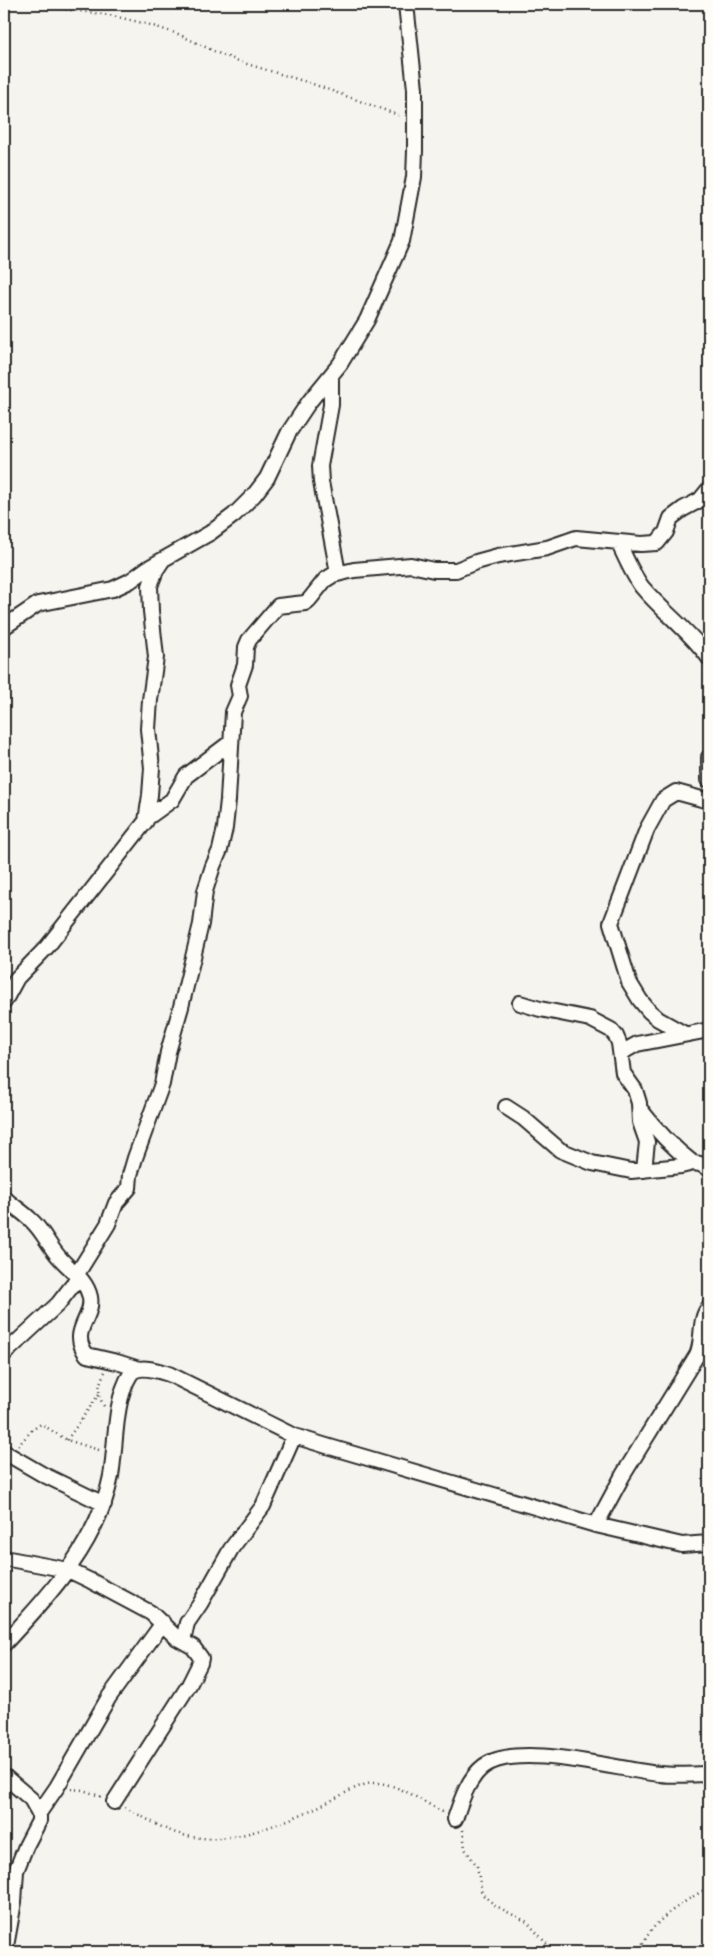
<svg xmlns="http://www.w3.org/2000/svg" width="713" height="1956" viewBox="0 0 713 1956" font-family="Delius,sans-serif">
	<rect width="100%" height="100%" fill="#f5f4ef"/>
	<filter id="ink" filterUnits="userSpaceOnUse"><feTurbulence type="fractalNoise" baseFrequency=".02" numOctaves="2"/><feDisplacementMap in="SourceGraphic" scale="10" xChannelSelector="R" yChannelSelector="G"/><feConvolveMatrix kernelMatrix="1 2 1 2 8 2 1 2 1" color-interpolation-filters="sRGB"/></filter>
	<g filter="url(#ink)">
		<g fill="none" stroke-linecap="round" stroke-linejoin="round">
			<g stroke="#2b2b2b" stroke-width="18">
				<path id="street" d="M331 375V405L320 466 321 482 338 573
					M618 542C625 556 632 574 642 587 663 612 690 631 709 658
					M4 627 38 604 113 589 130 581 148 568 210 533 234 515 254 495 267 478 289 432 309 402 340 364 367 320 402 241 414 177 415 151V89L406 4
					M709 757V780
					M147 818 172 800 186 776 231 742
					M4 1002 17 978 47 947 146 821 150 795 152 768 148 729 150 700 156 657 151 611 150 586 156 570 162 561
					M520 1003 540 1009 590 1019 611 1030 616 1036 619 1043 623 1073 635 1090 639 1103 640 1122 647 1142 644 1170
					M685 1034 658 1019 649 1011 640 1000 629 982 611 923 647 829 663 800 676 792 709 801
					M621 1053 637 1044 709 1030
					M506 1107 523 1118 560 1150 592 1163 631 1171 681 1166 693 1163 700 1164 709 1169
					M640 1109C656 1130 672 1147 693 1163
					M4 1198C13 1206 23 1212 31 1220 43 1231 49 1246 59 1257 70 1270 86 1279 90 1297 94 1319 68 1331 87 1355L117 1362 139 1369
					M77 1274 108 1224 116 1203 129 1188 130 1175 135 1158 162 1084 168 1052 181 1007 201 924 205 891 213 866 220 850 225 828 228 800 233 712 240 696 238 685 245 665 246 647 249 640 278 606 305 603 309 600 325 580 333 575 354 570 411 565 434 570H456L476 562 498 556 547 548 576 538 641 544 657 543 666 532 671 518 683 509 700 500 709 489
					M4 1354 58 1304 79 1277
					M4 1452 42 1474 104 1504
					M596 1525 623 1475 697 1355C704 1340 698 1320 709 1307
					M4 1558 68 1570 91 1581 151 1613 177 1638 193 1647 201 1658 200 1663 189 1685 114 1802
					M183 1641 187 1623 200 1604 231 1549 263 1506 294 1436
					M4 1644C49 1595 98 1544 111 1476 116 1447 114 1400 130 1375 137 1363 159 1371 169 1374L294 1436 330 1447 596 1525 682 1545 709 1543
					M4 1776 31 1799 39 1813V1821L26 1846 16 1871 14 1902 5 1952
					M39 1813 57 1787 109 1697 163 1623
					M455 1819C461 1801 468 1778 484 1766 517 1741 619 1770 660 1774 676 1776 693 1774 709 1774"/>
			</g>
			<path stroke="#2b2b2b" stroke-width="2.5" stroke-dasharray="1 4" stroke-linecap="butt" d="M26 4 109 15 147 24 178 34 220 54 247 64 310 83 401 116
				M104 1406C97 1395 98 1384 105 1372
				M67 1440 99 1394
				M18 1446 32 1430 41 1424 67 1440 102 1451
				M71 1789 83 1790 102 1797
				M125 1808C143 1816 165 1831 183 1835 230 1847 280 1824 322 1805 338 1798 357 1784 374 1783 396 1782 423 1802 443 1812
				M463 1830 465 1849 477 1866 482 1894 496 1906 527 1922 554 1952
				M637 1952C642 1946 645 1939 650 1932 664 1913 689 1899 709 1887"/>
			<use href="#street" stroke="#fdfcf7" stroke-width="14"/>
		</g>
	</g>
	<rect width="713" height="1956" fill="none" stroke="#fdfcf7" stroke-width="20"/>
	<rect x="10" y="10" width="693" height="1936" fill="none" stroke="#2b2b2b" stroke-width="2" filter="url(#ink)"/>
</svg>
